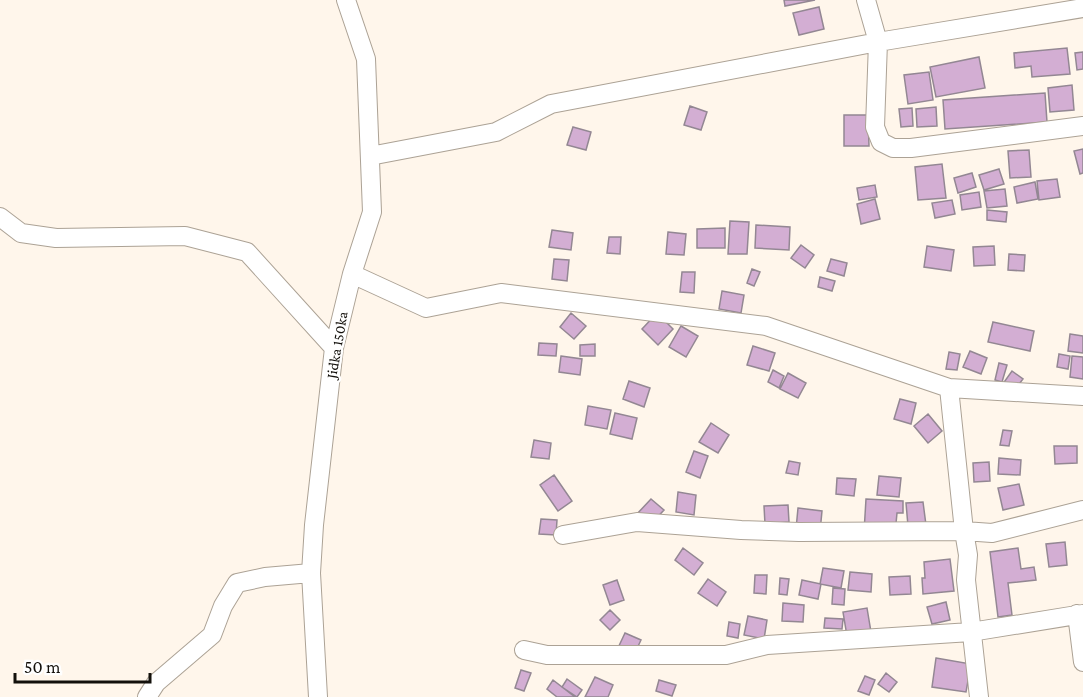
<svg xmlns="http://www.w3.org/2000/svg" width="1083" height="697" viewBox="0 0 1083 697" font-family="'Crimson Pro',serif">
	<rect width="100%" height="100%" fill="#fff6eb"/>
	<path fill="#d3aed3" stroke="#938793" stroke-width="1.5" d="M784 0H815L785 6Z
		M819 7 824 29 799 35 793 13Z
		M1067 48 1070 74 1032 77 1031 66 1015 68 1014 53Z
		M1083 52V69L1077 70 1075 53Z
		M979 57 985 88 936 97 930 67Z
		M929 72 933 100 908 104 904 75Z
		M1072 85 1074 110 1050 112 1048 88Z
		M1045 93 1047 122 945 129 943 100Z
		M690 106 707 112 701 130 684 125Z
		M936 107 937 126 917 127 916 109Z
		M912 108 913 126 901 127 899 109Z
		M844 115H868L869 146H844Z
		M573 127 591 132 586 150 567 145Z
		M1083 149V173L1080 174 1074 151Z
		M1029 150 1031 177 1010 178 1008 151Z
		M942 164 946 198 918 200 915 167Z
		M999 169 1004 184 984 190 979 175Z
		M972 173 976 187 958 193 954 178Z
		M1057 179 1060 197 1039 200 1037 181Z
		M1035 182 1038 199 1017 203 1014 187Z
		M875 185 877 197 859 200 857 188Z
		M1005 189 1007 206 987 208 984 191Z
		M979 192 981 207 962 210 960 195Z
		M875 199 880 219 861 224 857 204Z
		M952 200 955 214 935 218 932 203Z
		M987 210 1007 212 1006 222 987 220Z
		M730 221 749 222 747 254H728Z
		M756 225 790 227 789 250 755 248Z
		M725 228V248H697V229Z
		M552 230 573 233 571 250 549 247Z
		M668 232 686 234 684 255 666 254Z
		M609 237H621L620 254 607 253Z
		M801 245 814 255 805 268 791 258Z
		M927 246 954 250 951 271 924 267Z
		M994 246 995 265 974 266 973 247Z
		M1009 254 1025 255 1024 271 1008 270Z
		M554 259 569 260 567 281 552 279Z
		M831 259 847 263 844 276 827 271Z
		M752 269 760 272 754 286 747 283Z
		M682 272H695L694 293 680 292Z
		M820 277 835 281 832 291 818 287Z
		M722 291 744 295 741 313 719 309Z
		M571 313 586 326 574 339 560 327Z
		M657 313 673 329 658 345 642 329Z
		M993 322 1034 331 1030 351 988 342Z
		M681 326 698 336 686 357 669 347Z
		M1070 334 1083 336V353L1068 351Z
		M539 343 557 344 556 356 538 355Z
		M595 344V356H580V345Z
		M753 346 775 353 769 371 747 365Z
		M970 351 987 358 981 374 963 367Z
		M949 352 960 354 957 370 946 369Z
		M1059 354 1070 356 1068 369 1057 367Z
		M561 356 582 359 580 375 559 372Z
		M1072 356 1083 357V379L1070 377Z
		M999 363 1007 365 1002 382 995 380Z
		M773 370 784 376 779 388 768 382Z
		M1012 371 1023 379 1013 392 1002 385Z
		M788 373 806 383 798 398 780 389Z
		M629 381 650 388 644 407 623 399Z
		M900 399 916 403 911 424 894 419Z
		M588 406 611 410 607 429 585 425Z
		M615 413 637 418 632 439 610 434Z
		M928 414 942 431 928 443 914 426Z
		M711 423 729 435 718 453 699 442Z
		M1003 430 1012 431 1009 446 1000 445Z
		M534 440 551 443 549 459 531 457Z
		M1054 446H1077V463L1055 464Z
		M694 451 708 456 700 478 686 472Z
		M999 458 1021 460 1020 475 998 474Z
		M789 461 800 463 798 475 786 473Z
		M989 462 990 481 974 482 973 463Z
		M554 475 572 501 558 511 540 485Z
		M879 476 901 478 899 497 877 495Z
		M837 478 856 479 854 496 836 494Z
		M1019 484 1024 505 1003 510 998 488Z
		M678 492 696 495 694 515 676 512Z
		M651 499 664 510 649 526 636 515Z
		M866 499 903 501V513H897L895 534 864 532Z
		M923 502 926 525 908 526 906 503Z
		M788 505 789 522 765 524 764 506Z
		M798 508 822 511 820 532 796 529Z
		M541 519 557 520 556 535 539 534Z
		M1065 542 1067 565 1049 567 1046 544Z
		M683 548 703 563 694 575 675 560Z
		M1018 548 1021 569 1034 567 1036 580 1008 583 1012 615 998 617 990 552Z
		M950 559 954 591 923 594 922 578H925L924 562Z
		M823 568 844 571 841 588 820 584Z
		M850 572 872 574 871 592 848 590Z
		M755 575H767L766 594 754 593Z
		M910 576 911 594 890 595 889 577Z
		M780 578 789 579 787 595 779 594Z
		M708 579 726 592 717 606 698 593Z
		M617 580 624 600 610 605 603 585Z
		M802 580 821 584 818 599 799 595Z
		M833 588 845 589 844 605 832 604Z
		M946 602 950 620 932 624 927 607Z
		M783 603 804 605 803 622 782 621Z
		M867 608 871 632 847 636 843 612Z
		M610 610 620 620 610 630 600 620Z
		M748 616 767 620 764 639 744 635Z
		M825 618 843 619 842 629 824 628Z
		M729 622 740 624 738 638 727 636Z
		M625 633 641 640 633 657 617 650Z
		M936 658 971 664 966 692 932 687Z
		M521 670 531 673 524 691 515 688Z
		M886 673 897 682 889 692 878 684Z
		M865 676 875 680 869 695 858 691Z
		M595 677 613 685 608 697H585Z
		M567 679 582 690 577 697 562 687Z
		M553 680 575 697H557L547 689Z
		M659 680 676 685 672 696 656 691Z"/>
	<g fill="none" stroke-linecap="round" stroke-linejoin="round">
		<g stroke="#aca295" stroke-width="20">
			<path id="street" d="M866 0 878 42 875 127 881 142 893 148H911L1083 126
				M370 156 496 132 551 104 878 42 1083 8
				M0 217 21 233 56 238 185 236 247 252 334 348
				M352 274 426 308 501 293 766 326 949 388 1083 396
				M563 535 637 522 741 530 799 532 964 531 949 388
				M1077 614 1083 662
				M524 650 547 655H726L767 645 971 632 1083 614
				M147 697 156 683 212 635 223 606 237 583 265 577 311 573
				M318 697 311 573 314 525 334 348 352 274 372 212 366 59 346 0
				M979 697 966 580 968 555 964 531 992 533 1083 510"/>
		</g>
		<use href="#street" stroke="#fff" stroke-width="18"/>
	</g>
	<g text-anchor="middle" stroke-width="4.5" stroke-linejoin="round" paint-order="stroke">
		<g font-size="15" fill="#13100b" stroke="#fff">
			<text transform="translate(337 345) rotate(-80)" y="5">Jidka 150ka</text>
		</g>
	</g>
	<path d="M15 673v9h135v-9" fill="none" stroke="#13100b" stroke-width="3"/>
	<text x="24" y="673" font-size="18" fill="#13100b" stroke="#ffffff" stroke-width="4.5" paint-order="stroke">50 m</text>
</svg>
